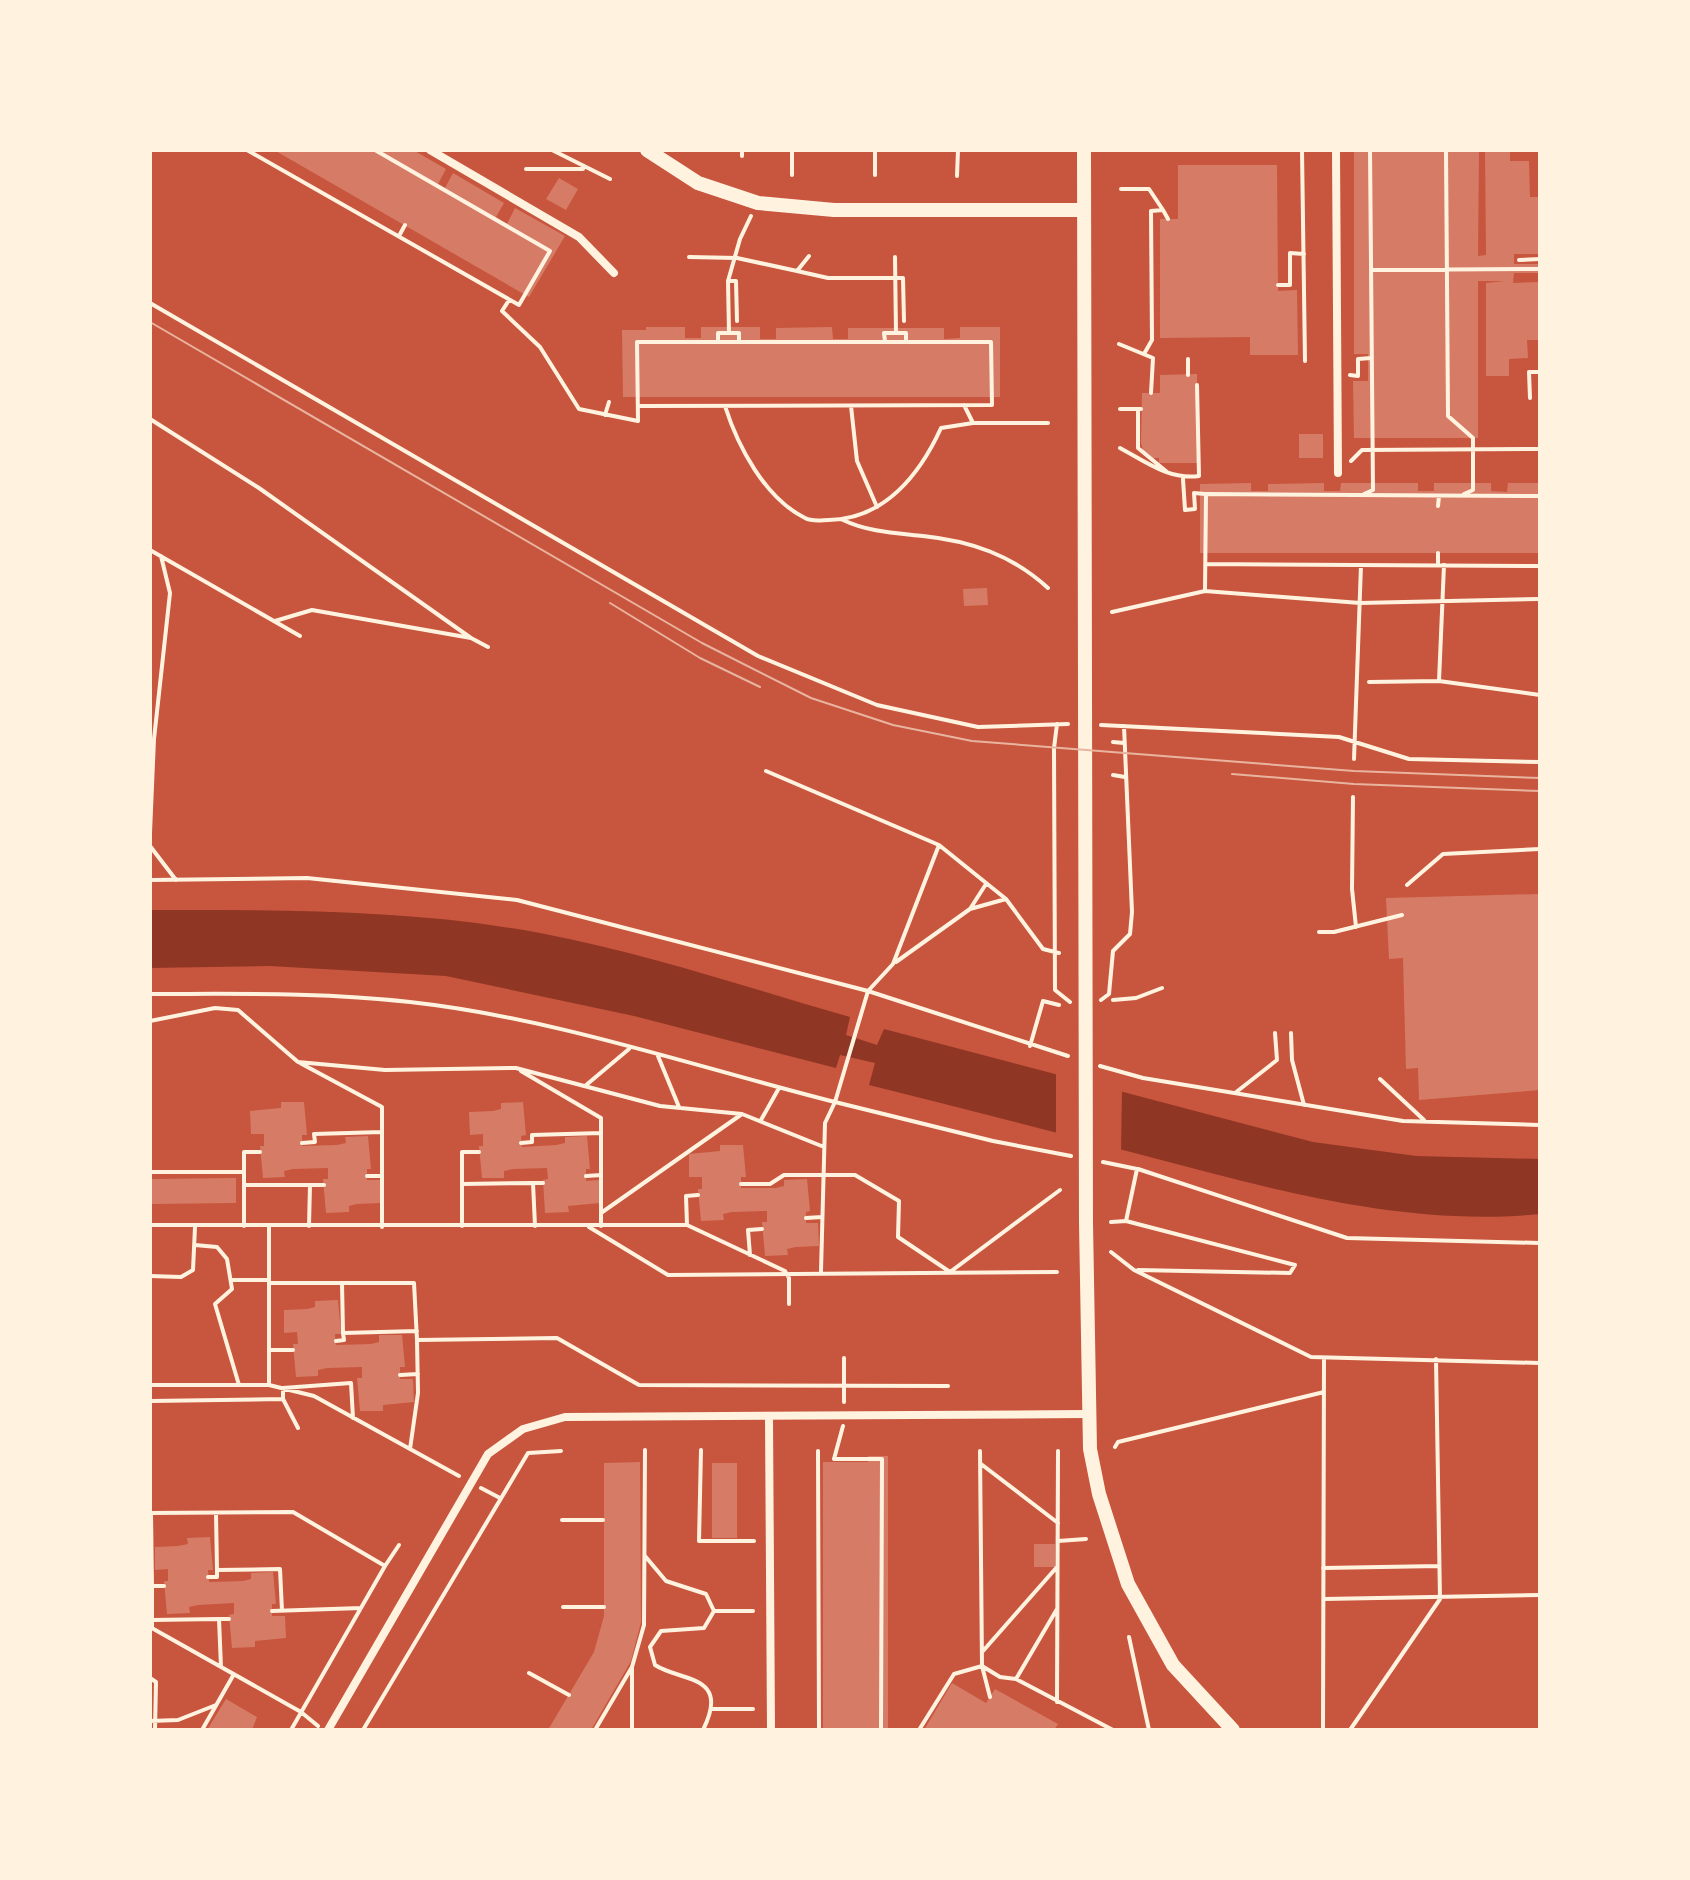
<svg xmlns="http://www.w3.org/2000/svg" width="1690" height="1880" viewBox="0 0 1690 1880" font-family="Quicksand,sans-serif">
	<rect width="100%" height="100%" fill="#c8553d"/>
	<path fill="#8f3625" d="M150 910C281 910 415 909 545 934 648 954 749 988 850 1017L846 1035 877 1045 884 1029 1313 1142 1416 1156 1540 1159V1214C1405 1227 1275 1190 1146 1156 1054 1132 962 1108 869 1085L875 1063 840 1055 836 1068 634 1016 446 976 270 966 150 968Z"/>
	<path fill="#c8553d" d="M1056 1071 1122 1088 1121 1154 1056 1137Z"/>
	<path fill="#d67c66" d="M274 150H413L446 169 438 184 445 188 453 173 504 203 496 217 507 224 515 208 565 236 529 297Z
		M1354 150H1479L1478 256 1486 255 1485 150H1510V161H1529L1530 197H1540V254H1514V264H1540V273H1514L1513 283 1540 282V340H1527L1528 358 1509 359V376H1486V283L1505 281H1478V438H1354L1353 381H1368V354H1354Z
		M1178 165H1277L1278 291 1297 290 1298 355H1250V337L1160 338V219H1178Z
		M559 178 578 189 566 210 546 199Z
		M646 327H685V338H701V327H760V339H776V328L832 327 833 339H848V328H944V339L960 338V327H1000V397H623L622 330H646Z
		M1197 374 1198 463H1159V458H1153L1143 450 1141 443 1142 393H1160V375Z
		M1299 434H1323V458H1299Z
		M1251 483V491H1268V484L1324 483V491H1340L1341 483H1418V491H1434V483H1491V491L1507 492 1508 483H1540V553H1200V484Z
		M987 588 988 605 964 606 963 589Z
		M1540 894V1090L1419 1100 1418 1068 1406 1069 1403 958 1389 959 1386 898Z
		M281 1102H304L307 1135H302V1146L337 1145 346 1143 345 1137 368 1136 371 1169H367V1180H380V1203L357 1204 349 1206V1212L326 1213 323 1179H328V1168L293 1169 284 1171 285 1177 263 1178 260 1146H264V1134H251L250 1111 281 1108Z
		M523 1102 526 1135 521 1136 522 1147 556 1145 565 1143V1137L587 1136 590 1169H586V1181L599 1180 600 1203 568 1206 569 1212 545 1213 543 1180 548 1179 547 1168 513 1169 504 1171V1178H482L479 1146H483V1134L470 1135 469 1112 493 1111 501 1109V1103Z
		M720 1145H743L746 1177H741V1188H776L784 1186V1180L807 1179 810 1211 806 1212V1223H818L819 1246 796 1247 787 1249 788 1255 765 1256 762 1222H767V1211L732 1212 723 1214 724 1220 701 1221 698 1189H702V1177H689V1154L720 1151Z
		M236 1178V1203L150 1204V1179Z
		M338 1300 341 1334H335L336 1345 371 1344 379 1342V1335H402L405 1367H400V1379H413L414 1402 383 1405V1411H360L357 1378H362V1367L327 1368 318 1370V1376L296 1377 293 1344H298L297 1332 284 1333V1310L307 1309 315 1307V1301Z
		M868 1456H888V1730H823V1462H868Z
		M640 1462 641 1622 631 1661 591 1730H548L594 1652 604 1616V1463Z
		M712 1463H737V1538H712Z
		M210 1537 213 1570H208L209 1582 243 1581 251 1579V1573L273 1572 276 1604H272V1616H285L286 1638 255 1641V1647L232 1648 229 1615 234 1614V1603L198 1605 189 1607 190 1613 167 1614 164 1581H168V1569L155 1570V1547L178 1546 188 1544 187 1538Z
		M1034 1544H1055V1567H1034Z
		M952 1683 986 1703 995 1689 1058 1724 1054 1730H924Z
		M226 1699 257 1717 252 1730H207Z"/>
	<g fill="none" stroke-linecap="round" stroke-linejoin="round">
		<path stroke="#fff3e0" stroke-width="4" d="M247 150 519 305 550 251 375 150
			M552 150 610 179
			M742 150V156
			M1302 150 1305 361
			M1446 150 1448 416 1473 438V490L1464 494
			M526 169H583
			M792 175V150
			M875 175V150
			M957 176 958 150
			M1121 189H1149L1163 210
			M399 236 405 225
			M809 256 797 271 828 278H903L904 321
			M689 257 737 258 797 271
			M895 257 896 333
			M1519 260 1540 259
			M1371 270 1540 269
			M728 281 729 333
			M1278 285H1290V253L1304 254
			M509 300 502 311 540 347 579 409 638 421 637 342H991L992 405 638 406
			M150 303 758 656 877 705 978 727 1068 724
			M737 321 736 281H728L740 239 751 216
			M718 341V333H739V340
			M885 341 884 333H906V341
			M1119 344 1153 358 1151 393
			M1144 354 1152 340 1151 211 1163 210 1168 219
			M1188 359V375
			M1350 375 1358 376V359L1371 358
			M1530 398 1529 372H1540
			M964 405 973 423
			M725 406C738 447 765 498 805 518 812 522 822 520 829 520 885 519 920 474 941 428L973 423H1048
			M851 406 857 461 877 507
			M1120 409H1141
			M1138 409V448L1167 472
			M605 415 609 402
			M150 419 259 488 471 638
			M1120 448C1146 462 1169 480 1199 476L1197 385
			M1351 461 1362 450 1540 449
			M1183 479 1185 510 1195 509 1194 493 1205 494
			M1364 494 1373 490 1370 150
			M1438 506 1439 496
			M843 520C868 532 896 533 923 536 971 541 1012 555 1048 588
			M150 550 300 636
			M1206 564 1540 566
			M1438 565V553
			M1205 591 1360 603 1540 599
			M1112 612 1205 591 1206 494 1540 496
			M275 621 312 610 471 638 488 647
			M1439 681 1444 565
			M1369 682 1439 681 1540 695
			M1057 724 1054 748 1055 990 1070 1002
			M1101 725 1339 737 1409 759 1540 762
			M1113 742 1124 743
			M1354 759 1361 565
			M766 771 939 845 1006 899 1043 949 1059 953
			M1113 775 1125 777
			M1353 797 1352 889 1356 927
			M150 833 154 739 170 593 161 556
			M150 846 176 880
			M150 880 307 878 517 900 868 991 1068 1056
			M1407 885 1443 854 1540 849
			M970 909 1006 899
			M1319 932H1334L1402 915
			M896 962 970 909 986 884
			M150 994C237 994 324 992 410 1002 554 1018 696 1067 835 1102L868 991 893 964 939 845
			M1101 1000 1109 994 1113 951 1130 934 1132 912 1124 726
			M1113 1000 1136 998 1162 988
			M150 1021 215 1008 238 1010 298 1062 385 1070 516 1068 660 1106 742 1114 824 1147
			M1291 1033 1292 1060 1304 1105
			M1030 1046 1043 1001 1059 1005
			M658 1056 679 1107
			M300 1063 382 1107V1227
			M1100 1066 1143 1078 1403 1121 1540 1125
			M521 1071 601 1118V1226
			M1380 1079 1424 1120
			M585 1086 629 1049
			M1235 1093 1277 1060 1275 1033
			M761 1120 779 1088
			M302 1143 315 1142 314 1134 382 1132
			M521 1143 532 1142V1135L601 1133
			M1103 1162 1137 1169 1126 1221
			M1138 1169 1347 1238 1540 1243
			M150 1172H244V1226
			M244 1172V1152H260
			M367 1176H382
			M586 1176 601 1175
			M533 1183H543
			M462 1184V1152H479
			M741 1184H770L784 1175H855L899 1201 898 1237 950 1272 1060 1190
			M244 1185H310L309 1226
			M310 1185H324
			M601 1213 742 1114
			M806 1218 822 1217
			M1111 1222 1126 1221 1295 1265 1290 1273 1138 1270
			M150 1225H687L785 1271 789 1278V1304
			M687 1225 686 1196 698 1195
			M269 1226V1385
			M462 1226V1184L533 1183 535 1226
			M589 1227 668 1275 1057 1272
			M195 1245 217 1247 227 1259 232 1289 215 1304 239 1385
			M1111 1252 1134 1270 1311 1357 1540 1363
			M750 1255 748 1230 762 1229
			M821 1271 825 1123 835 1102 993 1141 1071 1156
			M150 1276 181 1277 193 1270 195 1227
			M232 1280H269
			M269 1283H414L417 1340 557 1338 639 1385 948 1386
			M342 1283 343 1333 417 1331
			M336 1341 344 1340 343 1333
			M269 1350H293
			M844 1358V1402
			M400 1375 418 1374
			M150 1385H269L314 1396 459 1476
			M283 1399 298 1428
			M150 1401 283 1399V1388L351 1383 353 1418
			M843 1426 834 1459H882L881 1730
			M1115 1447 1118 1442 1324 1392
			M410 1449 418 1393 417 1340
			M701 1450 699 1541H754
			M818 1451 819 1730
			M980 1451 982 1666 1000 1677 1016 1679 1113 1730
			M981 1464 1058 1523
			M481 1488 500 1498
			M150 1513 293 1512 385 1566 291 1730
			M151 1513 152 1586H164
			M216 1513 217 1570 280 1569 282 1611
			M562 1520H603
			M1058 1541 1086 1539
			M645 1556 666 1581 706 1594 714 1611 704 1628 661 1631 650 1647 655 1665C681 1682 731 1674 703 1730
			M385 1566 399 1545
			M1323 1568 1439 1566
			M208 1577H217V1570
			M152 1587V1628
			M1324 1599 1540 1595
			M563 1607H604
			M272 1611 361 1608
			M714 1611H753
			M219 1619H229
			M152 1620 219 1619 221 1667
			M150 1627 301 1712 318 1726
			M1129 1637 1149 1730
			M983 1651 1057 1567
			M632 1668V1730
			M529 1673 569 1695
			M150 1678 156 1682 155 1730
			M1016 1679 1057 1609
			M1057 1702 1058 1451
			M711 1709H753
			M150 1721 178 1720 216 1705
			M202 1730 234 1674
			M363 1730 528 1453 561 1451
			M595 1730 632 1667 644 1625 645 1450
			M919 1730 954 1674 982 1666 990 1697
			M1323 1730 1324 1358
			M1350 1730 1440 1599 1436 1359"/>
		<path stroke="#fff3e0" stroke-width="8" d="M430 150 579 237 614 273
			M1336 150 1338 473
			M769 1417 771 1730
			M328 1730 488 1454 523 1429 565 1417 1087 1414"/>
		<path stroke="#fff3e0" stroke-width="14" d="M647 150 698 183 758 203 834 210H1084
			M1084 150 1086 1223 1090 1449 1099 1494 1128 1584 1173 1665 1233 1730"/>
		<path stroke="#e9b49f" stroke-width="2" d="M150 322 702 643 811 698 893 725 972 741 1354 771 1540 778
			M610 603 700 658 760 687
			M1232 774 1354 784 1540 791"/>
	</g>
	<rect width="1690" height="1880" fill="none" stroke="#fff3e0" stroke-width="304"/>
</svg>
